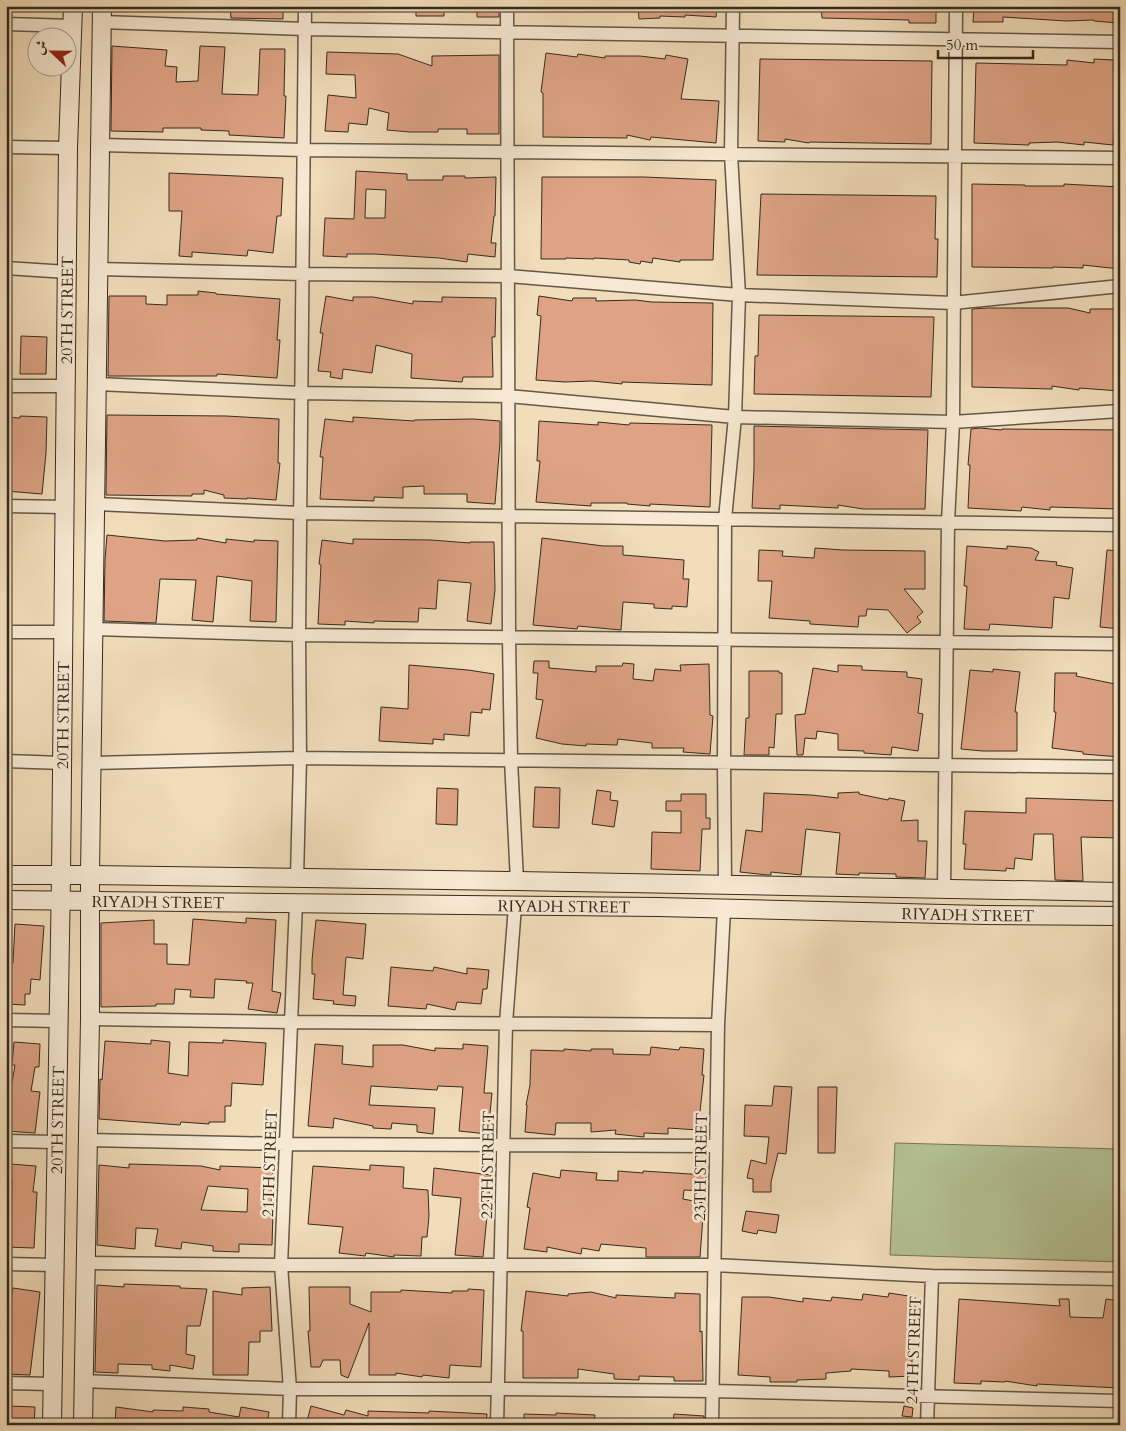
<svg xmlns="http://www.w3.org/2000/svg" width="1126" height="1431" viewBox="0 0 1126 1431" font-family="Cardo,Amiri,serif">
	<rect width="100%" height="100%" fill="#f2ddbb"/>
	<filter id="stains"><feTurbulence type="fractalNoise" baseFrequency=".004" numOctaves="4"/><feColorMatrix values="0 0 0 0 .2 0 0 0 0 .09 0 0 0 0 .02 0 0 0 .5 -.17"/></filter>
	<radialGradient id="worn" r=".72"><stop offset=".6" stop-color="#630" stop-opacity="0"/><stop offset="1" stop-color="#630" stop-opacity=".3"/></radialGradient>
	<path fill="#b4c295" stroke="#74765a" d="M895 1143 1120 1149V1262L890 1255Z"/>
	<path fill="#dea385" stroke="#352b1f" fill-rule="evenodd" d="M230 6H283V19L231 18Z
		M416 6H444V16H416Z
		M477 6H499V17H477Z
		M638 6H717L716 17 685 15V17L660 16V18L639 19Z
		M821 6H936V23H909V20L822 18Z
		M974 6H1120V13L1118 23 1094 21V20L1066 21 1003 17V22H973Z
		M112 46 167 50 165 66 177 67 176 82 198 81 200 46 225 47 222 94 258 95 260 49H285L284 96H286L284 138 229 135V131L201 130V128H163V132L111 131Z
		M327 52 398 54 432 66V56L499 55V134H467V129H438V132H410L387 130 389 113 369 108 367 125 349 123 348 132 325 131 328 95 356 98 355 75 326 74Z
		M546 53 577 57 578 54 605 58V56H640L665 59 666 55 688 59 681 99 719 101 716 143 651 137 650 140 627 135V138L543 137V93L541 92Z
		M760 59 932 61 931 144 810 142 809 143 785 139V142L758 141Z
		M1094 59 1114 60V71H1119L1117 107 1119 108 1117 127 1115 126 1113 145 1084 142V145L1057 142 1029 143V145L974 143 976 63 1067 65V60L1094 63Z
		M356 171 407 174V180H443V176H465V178L496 177 495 216H494L491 243H496L495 257 468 254 467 262 439 258 374 254H347V257L323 256 325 218 354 219ZM366 189 386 190 385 218H365Z
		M169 173 283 178 281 216H277L273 253 248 250 247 256 192 252V257L179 256 182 211H169Z
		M542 177H644L716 180 713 260H680V262L653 258 652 263 641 261 640 264 629 262V260L594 258V259L566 258V259H541Z
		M972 184 1025 185V186H1064V184L1120 187V269L1083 265V268L1053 267V268L972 267Z
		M761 194 936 196 935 239H938L937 277 757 275Z
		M198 291 216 293V294L280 299 277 340H280L277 378 217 374V376H108L109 296H146V304L167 305V295H198Z
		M326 296 353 301V297H373L413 304V301L442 302V297L496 298 495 337H492L493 377H463L462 382 411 378 412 354 376 345 372 373 343 369 342 379 330 377 331 372 318 371 323 333H320Z
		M539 296 572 301 573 298H596V301L635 300 652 302 713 303 712 385 622 382V384L592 381 565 382 536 380 541 316 537 315Z
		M987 308H1068L1090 313V309H1120V391L1079 388V390L1052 386V389L972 387V309Z
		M759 315 934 317 931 397 754 394 755 356H758Z
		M21 336 47 337 46 374H20Z
		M107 415 226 416 279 419 278 463H280L276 500 247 498V499L224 498V495L204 490V494H192V496L106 495Z
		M20 416 47 417 46 453 42 494 6 491V417L20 418Z
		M353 417 414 421V420L473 419 500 421V442L495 504 467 502V494H424V486L403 487V498L374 497V501L320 499 323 457H320L325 419 353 422Z
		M539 421 598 425V422L629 425 630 423 712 425 710 507 650 504V506L627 504V503H591V506L536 502 540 461H537Z
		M754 426 928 430 925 509H863L838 505V508L780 505V509L752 508 754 468Z
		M980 428 1002 430V429L1120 430V509L1050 507V510L1022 507 1021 511 968 508 970 465H968L971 429Z
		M107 535 165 541 197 540V538L226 543V539L254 542V540L278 541 276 622 250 621 252 581 217 576 213 622 192 620 196 580 160 579 156 623 104 621 105 560Z
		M542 538 603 546H623V555L684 560 683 579H689L687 607 672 606V609L654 608V604L623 602 621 630 578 626 577 629 533 625Z
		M353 539 431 540 470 543V542H494L495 590 491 624 467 621 471 583 438 580 436 609 419 608 418 622 374 621V623L345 621V625L318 624 321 565 319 564 322 540 353 544Z
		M967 546 1007 549V546L1031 548 1039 552 1035 560 1057 562 1056 565 1073 568 1069 599 1054 597 1052 628 990 624 989 630 964 629 967 586H964Z
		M815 548 843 550 925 551V589H904L923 612 917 617 921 622 907 633 888 610 867 609 866 616H859L858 627 810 624V621L769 618 772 581H758L759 550 783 551 782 556 814 558Z
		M1107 550 1120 551V629L1100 627Z
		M534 661H549V668L596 672V666H622L623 663 634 664 633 679 653 681 655 669 681 671 680 665 709 664 710 715 713 716 710 754 683 752 684 748H652V743L618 739 617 745 586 744V746L562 744 536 738 543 700 536 699 538 673H533Z
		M409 665 468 670 494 674 490 710 482 709V713L471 712 469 736 444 734V740L433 739V744L379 741 381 707 408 709Z
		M838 665 862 666V670L907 672V677L922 679 918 713 923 714 918 751 892 747 891 755 864 753V751L838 750V734L817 731 816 739 805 738 803 755H797L795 715 805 714 813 668 838 672Z
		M993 669 1020 672 1015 712H1017V751H982L961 749 970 670 993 672Z
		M749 671H779V673H782V714H776L774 748 769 747V755H744L746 718H749Z
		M1055 673H1077L1076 676 1120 685V757L1083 754V752L1052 748 1056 712H1054Z
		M535 787 560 788 559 828 533 827Z
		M437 788 458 789 457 825 436 824Z
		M597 790 611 792 610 800 618 801 614 827 592 824Z
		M859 792V794L888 800 889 798 905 801 901 821 918 820V841H927L925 878 896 877V874L859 873V875L836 874 840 833 806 829 801 875 771 872V875H767L740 872 746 830 762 832 764 793 811 795 838 798V793Z
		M681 794H706V818H710V829H702L700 871 651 869 652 832 681 833V811H666V801H681Z
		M1026 798 1120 801V838L1081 837 1083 881 1055 880 1053 834H1034L1032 860 1015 858 1014 869 1006 868V871L964 869 966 844H963L965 811 1026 813Z
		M246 918 276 920 272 991 281 993 277 1013 248 1009 253 983H246L247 981 215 979 214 998 190 997 191 990 175 989 174 1004H156V1006L101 1007V923L154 920V944H167V964L189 965 193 919 246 923Z
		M316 920 366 924 363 959 346 957 343 995 356 996 355 1006 333 1004 334 1001 313 999 315 974H312V960Z
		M15 924 44 926 40 980 31 979 30 994H25V1005L6 1004V963H13Z
		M391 967 433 971 434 967 467 974V968L489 970 487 989H483L481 1004 457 1002 455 1010 427 1004 426 1009 388 1006Z
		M151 1040 170 1042 168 1073 188 1076 189 1042 223 1043V1040L266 1043 263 1085 232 1083 231 1106H225V1122H209V1124L181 1122 180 1125 99 1119 100 1079 102 1080 105 1041 151 1044Z
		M14 1042 40 1044 39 1067H35L31 1091 40 1092 35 1133 6 1131V1089H11L15 1065H12Z
		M315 1044 343 1046 342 1064 373 1067V1045H403L435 1051V1048L463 1049V1044L488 1046 484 1093H492L488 1134 459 1131 463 1087 438 1086 437 1090 371 1086 369 1105 435 1108 433 1134 417 1132V1125L392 1123 391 1129 373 1128V1126L334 1118 333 1128 308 1126Z
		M651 1047 679 1050 680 1047 704 1049 702 1075H704L698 1130 668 1128V1134L644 1133V1137L615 1134 616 1130 591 1132V1123H556L555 1135 525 1132 527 1105H526L530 1085 531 1050 564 1051V1049L591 1051V1049H613V1054L650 1055Z
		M774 1086 792 1087 786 1154 778 1153 771 1182V1192H753V1179L747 1178 751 1160 766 1164 769 1137 744 1136 745 1105 772 1106Z
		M818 1087H837L835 1153H818Z
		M10 1164 36 1166 33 1192H37L34 1248 6 1247V1231H11L12 1181 8 1180Z
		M129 1164 201 1166 220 1170V1166L273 1168 271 1211H273L272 1245 239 1244V1252L213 1251V1246L182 1242 181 1249 155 1246 158 1229 136 1228 135 1249 97 1245 99 1165 129 1168ZM208 1186 248 1189 247 1212 201 1210Z
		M370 1165 404 1167 403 1188 428 1190 429 1216 427 1237H422L421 1256 394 1255V1257L366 1253 365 1256 339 1253 343 1227 308 1224 313 1166 370 1170Z
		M434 1168 491 1175 483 1257 455 1255 461 1198 432 1195Z
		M561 1170 597 1173 596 1180 618 1181V1171L643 1173V1171L706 1175 705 1191 684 1190 683 1199 704 1203 700 1257H646V1248L601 1244 599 1251 582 1248 581 1254 547 1247V1252L524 1249 530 1208 527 1207 533 1173 560 1178Z
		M746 1211 779 1215 776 1233 758 1230 757 1234 742 1231Z
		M124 1284 180 1286V1288L207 1289 200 1326H187L186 1354 195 1356 193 1369 170 1365V1371L152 1369V1365L118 1364V1373L95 1372 97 1285 124 1287Z
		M270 1287 272 1331H260V1342H249L248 1375H213V1291L242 1295V1288Z
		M309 1287H350V1304L371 1312V1292H401V1290L452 1293V1291H468V1289L484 1290 481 1367 450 1365 449 1378 423 1375 422 1377 396 1373V1375H369V1323L348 1378 341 1375 340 1360H323L320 1367H311L308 1331H310Z
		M13 1288 40 1292 30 1375 6 1374V1343Z
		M526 1291 568 1296V1294L591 1292 616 1298V1295L675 1298V1293L700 1294V1332L702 1331 703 1381H674V1377L639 1376V1380L614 1379V1374L578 1369V1378H523V1331H521Z
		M889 1293 915 1297 914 1307H918L916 1338H912V1376L889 1377V1371L851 1369V1371L826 1373V1379L797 1380V1382H770V1377L738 1375 742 1297H769L803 1302V1298L831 1301 832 1297 862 1300 863 1294 888 1297Z
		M959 1299 1060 1306 1059 1299H1069L1070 1317 1103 1318 1106 1299 1120 1301V1388L1037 1384V1386L1005 1381V1382L981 1381V1384L954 1383Z
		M9 1406 35 1407 34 1425H8Z
		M311 1406 344 1415 346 1410 368 1416V1411L429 1413V1411L487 1414 486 1425H306Z
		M904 1406 913 1408 912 1417 902 1416Z
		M116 1407 153 1412V1410L183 1411V1407L209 1409V1412L239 1417 241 1407 269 1412 267 1425H115Z
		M556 1413 595 1415 594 1425H524V1414L556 1415Z
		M674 1414 704 1416V1425H673Z"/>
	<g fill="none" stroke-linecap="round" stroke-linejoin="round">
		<g stroke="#645846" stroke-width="15">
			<path id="street" d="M507 6 509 638 511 760 517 881
				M101 22 305 29 1120 42
				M6 24 72 26
				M100 145 304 150 1120 158
				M6 147 68 148
				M6 268 67 272
				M98 269 302 274 508 276 739 295 953 303 1120 286
				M97 384 301 393 508 396 735 417 953 422 1120 411
				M6 386H66
				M96 504 300 513 1120 525
				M6 506 65 507
				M94 629 299 635 1120 644
				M6 632H64
				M6 761 62 763
				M92 763 300 758 1120 767
				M297 878 300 758 299 635 305 6
				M725 885 724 763 725 519 735 417 739 295 731 154 733 6
				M944 888 948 522 953 422 956 6
				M90 1019 291 1022 718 1025
				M6 1020 59 1021
				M87 1140 286 1144 716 1146
				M6 1141 56 1142
				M85 1263 281 1265H714L932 1276 1120 1279
				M6 1264 54 1265
				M82 1381 290 1389H498L712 1391 1120 1401
				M6 1383 52 1384
				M289 1425 290 1389 281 1265 296 903
				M497 1425 506 1023 515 906
				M712 1425 718 1025 724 909
				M927 1425 932 1276"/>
		</g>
		<g stroke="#352b1f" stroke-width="20">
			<g id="secondary">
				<path d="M6 875H90L517 881 1120 892"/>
				<path id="s1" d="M6 900 658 907 984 915 1120 916"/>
				<path id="s2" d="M52 1425 61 876 68 148 73 6"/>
				<path d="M83 1425 90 1019V875L102 6"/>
			</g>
		</g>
		<use href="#street" stroke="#f7e9d3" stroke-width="12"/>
		<use href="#secondary" stroke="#f7e9d3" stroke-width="18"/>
	</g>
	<g text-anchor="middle" stroke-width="5" stroke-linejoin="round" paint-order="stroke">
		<g font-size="16" fill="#352b1f" stroke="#f7e9d3">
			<text dy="6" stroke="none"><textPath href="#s2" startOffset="1115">20TH STREET</textPath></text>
			<text dy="6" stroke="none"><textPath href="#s2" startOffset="710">20TH STREET</textPath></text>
			<text dy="6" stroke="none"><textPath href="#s1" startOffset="152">RIYADH STREET</textPath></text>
			<text dy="6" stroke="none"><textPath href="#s1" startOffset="558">RIYADH STREET</textPath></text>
			<text dy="6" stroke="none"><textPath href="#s1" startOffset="962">RIYADH STREET</textPath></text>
			<text dy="6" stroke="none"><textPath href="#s2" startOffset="305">20TH STREET</textPath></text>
			<text transform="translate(269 1163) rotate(-88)" y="6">21TH STREET</text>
			<text transform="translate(487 1165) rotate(-89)" y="6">22TH STREET</text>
			<text transform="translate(700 1167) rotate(-89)" y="6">23TH STREET</text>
			<text transform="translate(913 1350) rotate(-88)" y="6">24TH STREET</text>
		</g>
	</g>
	<rect width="1126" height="1431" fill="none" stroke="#f2ddbb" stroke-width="25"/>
	<rect x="8" y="8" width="1111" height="1416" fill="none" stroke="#352b1f" stroke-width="2.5"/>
	<rect x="12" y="12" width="1101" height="1406" fill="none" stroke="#352b1f"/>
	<g transform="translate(52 52) rotate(292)"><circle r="24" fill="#f7e9d3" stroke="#a99d8b"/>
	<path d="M0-4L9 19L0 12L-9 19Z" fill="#8f2418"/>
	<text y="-8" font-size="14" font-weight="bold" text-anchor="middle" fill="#352b1f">ش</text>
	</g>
	<path d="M938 50v8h95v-8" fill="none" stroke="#352b1f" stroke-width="2.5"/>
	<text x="946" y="50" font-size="15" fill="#352b1f" stroke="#f7e9d3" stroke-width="4" paint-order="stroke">50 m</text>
	<rect width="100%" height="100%" filter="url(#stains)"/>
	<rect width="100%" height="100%" fill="url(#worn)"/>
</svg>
